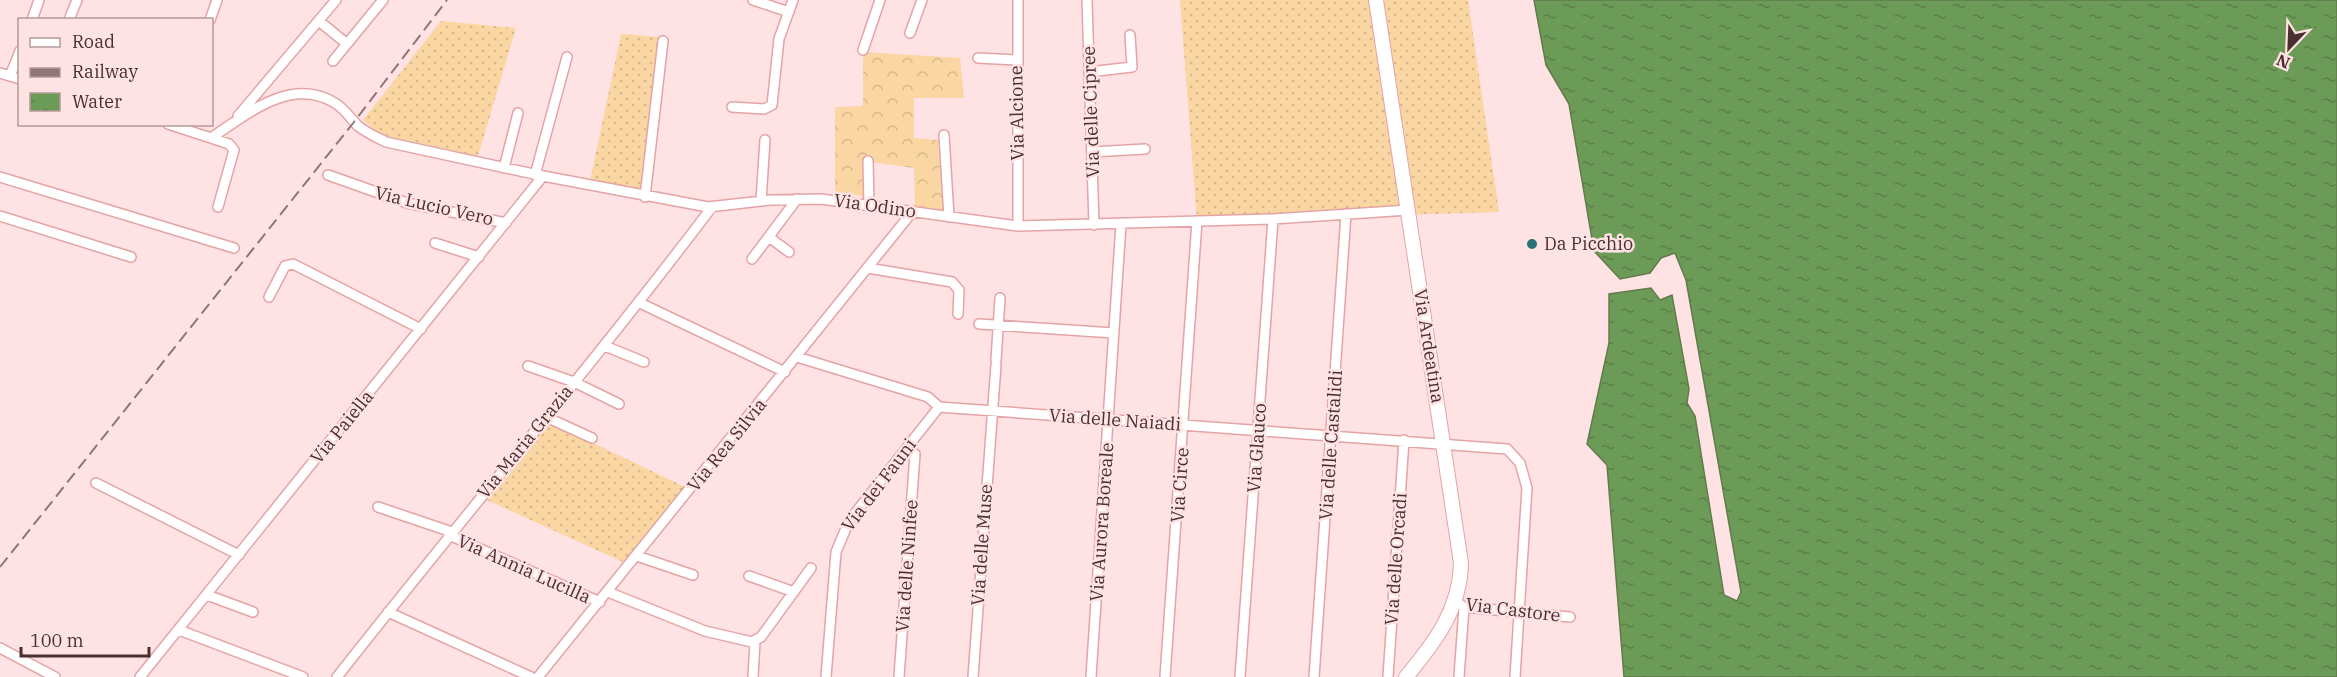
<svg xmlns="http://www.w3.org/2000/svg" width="2337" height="677" viewBox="0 0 2337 677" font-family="'IBM Plex Serif',serif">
	<defs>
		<pattern id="grass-dots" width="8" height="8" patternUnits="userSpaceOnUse" patternTransform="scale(1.5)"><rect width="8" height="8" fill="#f9d6a2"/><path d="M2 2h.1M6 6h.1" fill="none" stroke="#d7b88c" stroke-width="1.8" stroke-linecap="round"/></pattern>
		<pattern id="forest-crowns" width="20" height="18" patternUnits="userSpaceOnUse" patternTransform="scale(1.5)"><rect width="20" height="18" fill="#f9d6a2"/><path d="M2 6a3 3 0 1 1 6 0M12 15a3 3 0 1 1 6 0" fill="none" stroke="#d7b88c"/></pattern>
		<pattern id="water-ripples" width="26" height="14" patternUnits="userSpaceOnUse" patternTransform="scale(1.5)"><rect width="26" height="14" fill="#6c9b58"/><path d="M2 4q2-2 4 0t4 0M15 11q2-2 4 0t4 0" fill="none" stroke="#5b7f49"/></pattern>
	</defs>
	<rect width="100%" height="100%" fill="#ffe2e3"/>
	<path fill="url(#grass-dots)" d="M1180 0H1468L1499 212 1197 221Z
		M441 21 516 28 478 156 391 137 378 132 363 120Z
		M621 34 659 37 641 190 590 181Z
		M547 421 687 488 625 563 485 499Z"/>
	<path fill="url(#forest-crowns)" d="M863 52 960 58 964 98H914V138L938 140 943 210 915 206 914 168 864 161V196L835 192V107L863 106Z"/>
	<path fill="url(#water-ripples)" stroke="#627b4c" stroke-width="1.5" d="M1534 0H2337V677H1624L1607 465 1587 444 1609 343V294L1651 288 1660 300 1672 295 1689 389 1687 403 1695 416 1724 595 1737 601 1741 592 1686 280 1675 253 1661 258 1650 273 1620 279 1594 251 1569 104 1546 65Z"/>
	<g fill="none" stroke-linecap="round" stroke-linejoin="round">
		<g stroke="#e5a3a5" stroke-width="12">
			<path id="street" d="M753 0 789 12
				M1018 0V226
				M1087 0 1094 225
				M32 20 39 0
				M69 20 77 0
				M210 20 217 0
				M319 21 347 44
				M910 33 922 0
				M863 50 880 0
				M978 58 1017 60
				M333 61 383 0
				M1089 72 1132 67 1130 35
				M0 73 20 79
				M10 76 20 51
				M732 107 764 109 772 105 779 39 793 0
				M238 116 336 0
				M168 124 211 138C247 114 291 76 335 103 345 109 351 119 358 126 367 133 376 137 386 142L543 176 708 207 770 200 821 199 1018 226 1273 219 1409 210
				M944 135 949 217
				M211 138 229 144 234 150 218 207
				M1092 152 1145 149
				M868 161 869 205
				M504 168 518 113
				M328 175 407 203 506 223
				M535 175 567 57
				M0 177 234 248
				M645 197 663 41
				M761 201 765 140
				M0 216 131 257
				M769 237 789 252
				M435 243 479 257
				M752 259 797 199
				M868 268 952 282 959 290 958 314
				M269 297 285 266 293 264 421 329
				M640 303 785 372
				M979 324 1114 333
				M605 346 644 362
				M797 357 928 397 939 407 1507 449 1520 463 1527 488 1515 677
				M996 360 1000 298
				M528 366 574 382 619 404
				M546 417 592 438
				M96 483 239 555
				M378 507 452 532
				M449 535 600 602
				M637 556 693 575
				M749 576 794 592
				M608 592 705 631 752 642 761 637 811 568
				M207 595 253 612
				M1456 601 1464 607 1570 617
				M388 612 531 677
				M179 630 303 677
				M0 648 55 677
				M140 677 543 176
				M337 677C461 519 591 367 712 207
				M538 677 913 211
				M753 677 755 642
				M826 677 836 552 849 521 939 407
				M899 677 915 454
				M973 677 996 365
				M1091 677 1121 224
				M1165 677 1197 221
				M1240 677 1273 219
				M1314 677 1346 214
				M1388 677 1404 440
				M1459 677 1464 607"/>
		</g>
		<g stroke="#e5a3a5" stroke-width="16">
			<path id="secondary" d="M1376 0 1461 563C1460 610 1435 642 1406 677"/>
		</g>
		<use href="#street" stroke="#fff" stroke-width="9"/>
		<use href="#secondary" stroke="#fff" stroke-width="14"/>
		<path stroke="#907576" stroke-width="2" stroke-dasharray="12 6" stroke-linecap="butt" d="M0 567 354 122 447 0"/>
	</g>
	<circle fill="#297475" stroke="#ffe2e3" stroke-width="2" cx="1532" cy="244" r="6"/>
	<g text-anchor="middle" stroke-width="5" stroke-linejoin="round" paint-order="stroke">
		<g font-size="18" fill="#4a2f30" stroke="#ffe2e3">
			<text transform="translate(1091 112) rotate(-92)" y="6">Via delle Cipree</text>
			<text transform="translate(1017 113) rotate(-91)" y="6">Via Alcione</text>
			<text transform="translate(434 206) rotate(13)" y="6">Via Lucio Vero</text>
			<text transform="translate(875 206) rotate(8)" y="6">Via Odino</text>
			<text transform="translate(1429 346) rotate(81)" y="6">Via Ardeatina</text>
			<text transform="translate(1115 420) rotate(4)" y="6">Via delle Naiadi</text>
			<text transform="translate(342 427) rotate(-51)" y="6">Via Paiella</text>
			<text transform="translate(525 442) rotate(-51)" y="6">Via Maria Grazia</text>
			<text transform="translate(727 445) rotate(-51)" y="6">Via Rea Silvia</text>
			<text transform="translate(1331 445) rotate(-86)" y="6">Via delle Castalidi</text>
			<text transform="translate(1257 448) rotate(-86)" y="6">Via Glauco</text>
			<text transform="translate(879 485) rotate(-53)" y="6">Via dei Fauni</text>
			<text transform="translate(1180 485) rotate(-86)" y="6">Via Circe</text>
			<text transform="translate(1102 522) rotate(-86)" y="6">Via Aurora Boreale</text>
			<text transform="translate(982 545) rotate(-86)" y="6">Via delle Muse</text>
			<text transform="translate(1396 559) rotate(-86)" y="6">Via delle Orcadi</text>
			<text transform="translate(907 566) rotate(-86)" y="6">Via delle Ninfee</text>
			<text transform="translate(524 569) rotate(24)" y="6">Via Annia Lucilla</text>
			<text transform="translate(1513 610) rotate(7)" y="6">Via Castore</text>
		</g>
		<g font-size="18" fill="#4a2f30" stroke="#ffe2e3" text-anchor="start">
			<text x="1544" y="250">Da Picchio</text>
		</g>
	</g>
	<rect x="18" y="18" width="195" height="108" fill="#ffe2e3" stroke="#b79a9b" stroke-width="1.5"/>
	<rect x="30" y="38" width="30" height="9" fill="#ffffff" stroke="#b79a9b" stroke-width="1.5"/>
	<text x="72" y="48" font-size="18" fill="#4a2f30">Road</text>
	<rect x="30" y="68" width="30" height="9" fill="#907576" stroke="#b79a9b" stroke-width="1.5"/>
	<text x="72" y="78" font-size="18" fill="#4a2f30">Railway</text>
	<rect x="30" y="93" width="30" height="18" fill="url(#water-ripples)" stroke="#b79a9b" stroke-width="1.5"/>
	<text x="72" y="108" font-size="18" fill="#4a2f30">Water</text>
	<g transform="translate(2289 48) rotate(203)" stroke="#ffe2e3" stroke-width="4.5" paint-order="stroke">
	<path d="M0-4.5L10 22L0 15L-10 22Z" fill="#4a2f30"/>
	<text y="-9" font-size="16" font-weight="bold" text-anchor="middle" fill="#4a2f30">N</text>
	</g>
	<path d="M21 647v9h128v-9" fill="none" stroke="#4a2f30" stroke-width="3"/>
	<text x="30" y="647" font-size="18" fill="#4a2f30" stroke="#ffe2e3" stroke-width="4.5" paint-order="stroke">100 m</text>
</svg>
